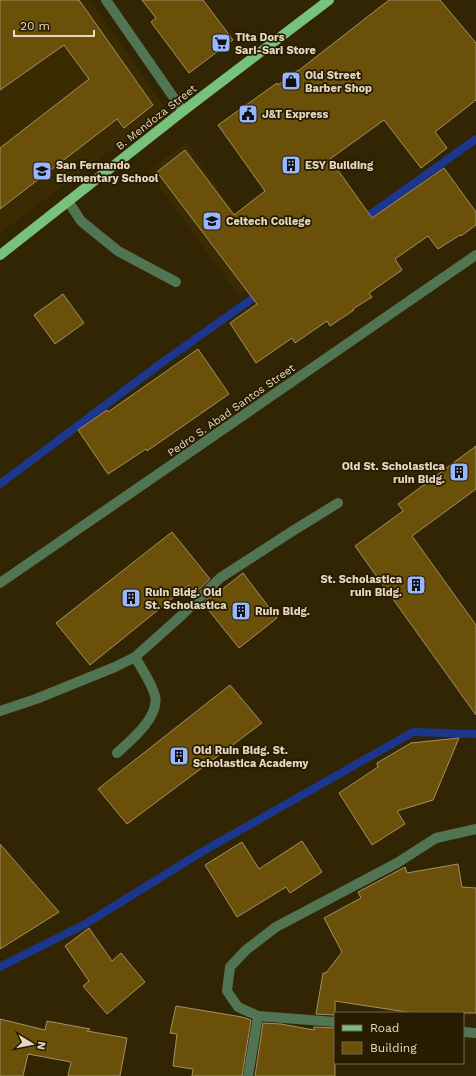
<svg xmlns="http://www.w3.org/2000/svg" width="476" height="1076" viewBox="0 0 476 1076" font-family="'Work Sans',sans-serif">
	<rect width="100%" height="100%" fill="#322504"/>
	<path fill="#3b2b03" d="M0 0H90L166 109 0 233Z
		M186 143 275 270 238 295 148 171Z"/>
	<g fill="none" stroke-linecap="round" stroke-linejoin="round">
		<path stroke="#1b368c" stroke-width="8" d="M361 221 476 139
			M0 484 160 364 260 293
			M0 967 87 923 200 853 413 732 476 734"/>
	</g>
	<path fill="#6a5009" stroke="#a49066" d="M0 0H79L153 105 124 128 117 119 0 209V148L89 79 64 45 0 90Z
		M142 0H203L233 40 189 73 151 22 156 18Z
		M389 0H440L476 43V100L435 132 447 148 421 168 384 120 330 159 372 218 444 168 476 212V225L461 236 460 235 438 249 428 236 395 259 402 270 369 293 372 297 353 309 354 310 330 326 327 321 295 343 292 338 256 363 230 323 257 304 157 172 185 150 234 215 265 191 218 125 277 83 278 85 298 70V71Z
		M63 294 84 323 55 344 34 315Z
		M198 349 229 394 147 451 146 449 108 474 78 430 107 410 108 412Z
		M476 446V489L412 536 476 625V715L355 546 403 511 398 504Z
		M172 532 210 579 195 593 189 585 90 665 56 623Z
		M243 573 277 618 239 648 203 603 218 589 220 591Z
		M230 685 262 723 127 824 98 789Z
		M459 738 433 800 397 811 405 824 372 845 339 793 378 767 377 763 411 743Z
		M302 841 322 872 290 893 286 887 237 917 205 865 242 842 259 869Z
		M0 844 59 912 0 949Z
		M458 864 462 887 476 888V1013H413L335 1001V1015L316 1014 323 973H326L342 952 324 918 361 898 358 892 405 867 407 873Z
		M89 928 112 961 121 953 145 982 107 1014 83 986 89 981 65 946Z
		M176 1006 242 1017 251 1020 242 1076H192L193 1069 173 1066 177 1034 170 1033Z
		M0 1019 45 1030 47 1021 90 1029 87 1031 127 1038 120 1076H68L71 1062 28 1054 23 1076H0Z
		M263 1023 281 1024 314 1030V1027L335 1028V1076H255Z"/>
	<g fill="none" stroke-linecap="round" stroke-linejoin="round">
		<path stroke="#517453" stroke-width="10" d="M106 0 183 111
			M68 201 81 221 118 251 176 282
			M0 583 476 255
			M0 711 36 699 115 667 135 657 181 616 220 578 291 532 338 503
			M117 753C130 741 160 717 155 696 152 683 141 668 135 657
			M335 1022 258 1016 238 1007 227 991 230 967 246 950 276 927 397 863 436 838 476 829
			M463 1032 476 1033
			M248 1076 258 1016"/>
		<path stroke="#77c27c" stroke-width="10" d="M0 255 183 111 329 0"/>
	</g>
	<defs>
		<g id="supermarket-square" transform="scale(1)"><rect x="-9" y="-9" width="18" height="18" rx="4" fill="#97b6fd" stroke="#281b00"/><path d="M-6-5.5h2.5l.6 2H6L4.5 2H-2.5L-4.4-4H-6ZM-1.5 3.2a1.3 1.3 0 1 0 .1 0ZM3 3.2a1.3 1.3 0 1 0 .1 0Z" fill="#111"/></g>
		<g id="shop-square" transform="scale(1)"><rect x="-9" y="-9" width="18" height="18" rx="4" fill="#97b6fd" stroke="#281b00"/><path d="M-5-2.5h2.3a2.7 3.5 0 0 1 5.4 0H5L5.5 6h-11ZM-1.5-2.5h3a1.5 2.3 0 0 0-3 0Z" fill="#111"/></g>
		<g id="civic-square" transform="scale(1)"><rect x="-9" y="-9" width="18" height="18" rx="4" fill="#97b6fd" stroke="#281b00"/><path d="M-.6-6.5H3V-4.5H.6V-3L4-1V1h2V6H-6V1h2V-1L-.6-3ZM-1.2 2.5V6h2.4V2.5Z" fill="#111"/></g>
		<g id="building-square" transform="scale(1)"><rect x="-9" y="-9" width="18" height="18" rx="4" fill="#97b6fd" stroke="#281b00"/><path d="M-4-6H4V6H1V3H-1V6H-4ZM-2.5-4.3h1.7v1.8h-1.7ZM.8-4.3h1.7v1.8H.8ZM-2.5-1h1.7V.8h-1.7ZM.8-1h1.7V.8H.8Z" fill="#111"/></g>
		<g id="school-square" transform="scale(1)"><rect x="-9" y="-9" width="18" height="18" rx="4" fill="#97b6fd" stroke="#281b00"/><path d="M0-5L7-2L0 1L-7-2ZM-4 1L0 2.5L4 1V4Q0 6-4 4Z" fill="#111"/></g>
		<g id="university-square" transform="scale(1)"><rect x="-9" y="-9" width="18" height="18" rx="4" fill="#97b6fd" stroke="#281b00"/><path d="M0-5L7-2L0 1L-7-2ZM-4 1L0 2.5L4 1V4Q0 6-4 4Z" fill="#111"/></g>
	</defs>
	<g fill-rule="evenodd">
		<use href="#supermarket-square" x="221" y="43"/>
		<use href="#shop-square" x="291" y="81"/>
		<use href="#civic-square" x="248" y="114"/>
		<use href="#building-square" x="291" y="165"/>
		<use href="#school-square" x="42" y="171"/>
		<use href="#university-square" x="212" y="221"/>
		<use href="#building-square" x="459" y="472"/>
		<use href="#building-square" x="416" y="585"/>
		<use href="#building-square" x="131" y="598"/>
		<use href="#building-square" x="241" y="611"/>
		<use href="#building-square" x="179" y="756"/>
	</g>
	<g text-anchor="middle" stroke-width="3.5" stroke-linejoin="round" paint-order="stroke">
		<g font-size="11" font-weight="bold" fill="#e3d9c3" stroke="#281b00" text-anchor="start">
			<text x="235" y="41">Tita Dors<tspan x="235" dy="13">Sari-Sari Store</tspan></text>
			<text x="305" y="79">Old Street<tspan x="305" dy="13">Barber Shop</tspan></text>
			<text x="262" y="118">J&amp;T Express</text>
			<text x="56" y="169">San Fernando<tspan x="56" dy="13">Elementary School</tspan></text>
			<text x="305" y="169">ESY Building</text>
			<text x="226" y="225">Celtech College</text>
			<text x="445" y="470" text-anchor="end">Old St. Scholastica<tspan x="445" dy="13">ruin Bldg.</tspan></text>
			<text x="402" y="583" text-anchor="end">St. Scholastica<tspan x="402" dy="13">ruin Bldg.</tspan></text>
			<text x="145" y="596">Ruin Bldg. Old<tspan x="145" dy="13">St. Scholastica</tspan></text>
			<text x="255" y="615">Ruin Bldg.</text>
			<text x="193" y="754">Old Ruin Bldg. St.<tspan x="193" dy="13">Scholastica Academy</tspan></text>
		</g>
		<g font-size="11" fill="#e3d9c3" stroke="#281b00">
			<text transform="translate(156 117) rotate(-38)" y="4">B. Mendoza Street</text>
			<text transform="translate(231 410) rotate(-35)" y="4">Pedro S. Abad Santos Street</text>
		</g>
	</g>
	<rect x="334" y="1012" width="130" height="52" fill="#281b00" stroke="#73674e"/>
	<rect x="342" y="1025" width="20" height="6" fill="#77c27c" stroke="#73674e"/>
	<text x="370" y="1032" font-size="12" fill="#e3d9c3">Road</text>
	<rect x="342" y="1042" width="20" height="12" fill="#6a5009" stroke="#73674e"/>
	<text x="370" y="1052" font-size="12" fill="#e3d9c3">Building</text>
	<g transform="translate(32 1044) rotate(100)" stroke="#281b00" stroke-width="3" paint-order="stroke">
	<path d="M0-3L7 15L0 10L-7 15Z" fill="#e3d9c3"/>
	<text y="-6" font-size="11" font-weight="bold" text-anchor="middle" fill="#e3d9c3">N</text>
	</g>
	<path d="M14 30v6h80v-6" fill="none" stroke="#e3d9c3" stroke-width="2"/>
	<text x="20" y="30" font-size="12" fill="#e3d9c3" stroke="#281b00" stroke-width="3" paint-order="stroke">20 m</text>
</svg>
